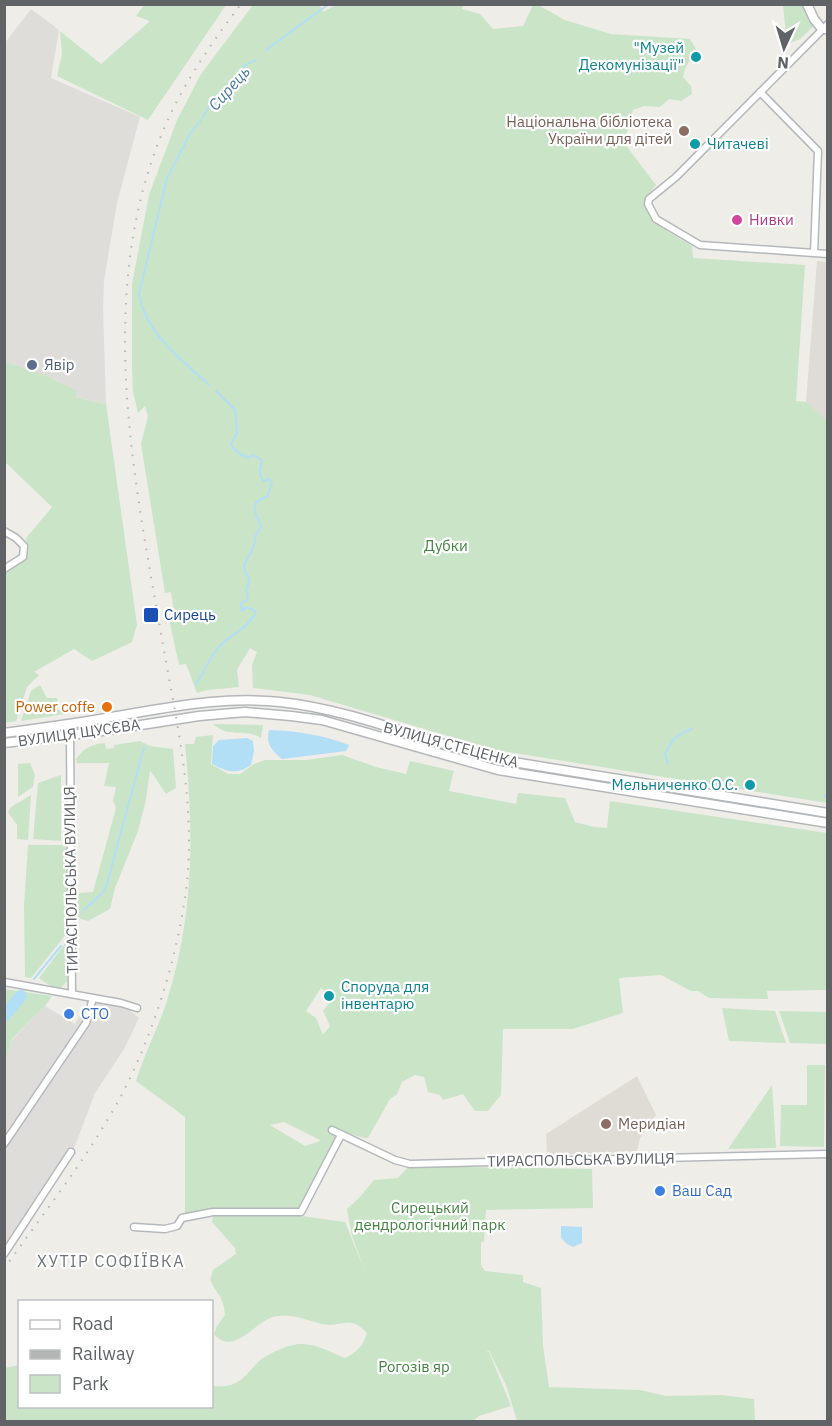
<svg xmlns="http://www.w3.org/2000/svg" width="832" height="1426" viewBox="0 0 832 1426" font-family="'IBM Plex Sans',sans-serif">
	<rect width="100%" height="100%" fill="#efede8"/>
	<path fill="#dfddda" d="M31 9 59 30 51 78 140 117 117 203 104 281 103 308 106 404 75 397 58 381 5 362 4 44Z
		M84 997 125 1007 139 1018 124 1049 95 1093 73 1151 11 1245 5 1242 4 1062 12 1040 45 1006 75 1024 87 1004Z"/>
	<path fill="#dfdcd6" d="M817 261 827 262V422L806 402Z
		M637 1076 656 1115 640 1138 637 1151 547 1155 546 1134Z"/>
	<path fill="#cae4c8" fill-rule="evenodd" d="M144 5H226L148 120 57 76 62 54 60 31 101 64 150 21 136 16Z
		M253 5H320L323 12 336 5H463L462 9 480 14 493 29 523 26 533 5H538L565 20 611 34 690 39 696 49 685 69 683 77 691 86 692 94 681 101 669 99 660 107 644 106 633 110 624 143 656 185C627 215 670 232 692 246L693 258 805 265 796 401 806 402 828 422 827 803 495 750 310 695 253 688 252 665 257 652 250 648 237 670 239 687 207 690 197 693 186 664 179 665 169 619 175 618 171 592 165 593 141 444 148 416 145 406 138 413 133 392 132 369V284L149 195 177 120 201 74Z
		M783 5H803L815 25 800 39 787 44Z
		M5 362 45 375 77 391 75 397 106 404 137 625 132 642 92 661 74 649 34 672 39 675 27 687 16 721 5 723V571C19 561 31 558 26 538L52 507 5 462Z
		M40 685 47 698H57L58 704 38 708 39 713 70 708 71 713 21 721 31 691Z
		M213 724 263 725 261 738C244 727 231 740 213 724Z
		M213 735 211 764 228 774H240L254 764 265 760H306L342 755 376 767 406 774 410 761 454 771 449 791 516 804 518 793 565 798 575 822 594 827 607 828 610 801 827 833V990L767 991 768 999 709 998 698 991H691L661 975 619 978 623 1013 573 1029H503L501 1095 488 1111H475L463 1094 443 1100 440 1095 428 1092 424 1077 415 1075 402 1082 397 1094 390 1099 368 1138H364L330 1128 328 1132 337 1137 299 1209 211 1210 185 1215V1117L136 1081C144 1055 157 1030 166 1004 194 916 194 835 185 744H194L196 737ZM321 988 334 997 323 1011 330 1026 323 1035 316 1018 306 1011ZM284 1122 320 1140V1141L305 1146 270 1125Z
		M140 741 150 746 173 749 176 788 166 794 150 770 146 800 138 831 115 888 110 909 88 921 75 917 76 905 79 893 93 892 116 808 113 800 116 787 104 786 109 763H77L76 759C84 748 92 744 105 743L106 749 114 748V745Z
		M30 763 35 775 33 787 18 797V764Z
		M61 775V841L33 839 38 783Z
		M31 795 28 840 17 839V825L8 812 11 807Z
		M28 845H62L68 849 67 933 31 978 25 977 24 906Z
		M67 941V981C60 994 47 984 39 978Z
		M5 989 52 996 45 1006 12 1039 5 1062Z
		M722 1008 775 1011 786 1043 729 1041Z
		M779 1011 827 1012 826 1044 790 1043Z
		M807 1065H825L824 1147 780 1146 781 1105H807Z
		M772 1085 776 1148 728 1149Z
		M409 1166 592 1169 593 1208 486 1210 484 1242H481V1265L485 1271 523 1275V1282L541 1288 543 1346 549 1387 640 1390 666 1396 721 1395 754 1399 755 1421H517L506 1385 489 1351 486 1352H489L511 1406 479 1416 473 1421H5V1368L19 1365 20 1406H212V1386C238 1388 242 1379 258 1362 267 1354 289 1344 301 1344 315 1343 332 1353 345 1358 357 1352 363 1346 367 1333 362 1328 359 1325 352 1323 345 1321 337 1325 329 1325 311 1323 288 1310 270 1318 253 1325 232 1356 214 1334L217 1326 225 1315C224 1298 217 1294 210 1280L213 1270 236 1254 235 1248 212 1222 213 1216 297 1214 308 1217 345 1222 365 1271 352 1236 347 1209 359 1198 374 1180 398 1178Z"/>
	<path fill="#b2def6" d="M269 730C297 731 323 735 349 745L346 751 282 759C272 751 265 743 269 730Z
		M247 738 253 741 254 751 251 765C237 775 228 772 212 764L213 746 219 740Z
		M561 1226 582 1227V1243L573 1247 567 1244 561 1238Z"/>
	<g fill="none" stroke-linecap="round" stroke-linejoin="round">
		<path stroke="#b2def6" stroke-width="2" d="M266 50 329 4
			M203 117 207 110 239 72 244 66 256 60
			M201 120 190 134 167 178 139 294C145 333 182 360 209 385
			M196 684C204 673 210 656 219 647 231 634 248 629 256 612L247 607 242 611 241 604 248 599 246 589 250 581 245 571 244 565 254 546 255 537 261 526C257 515 246 502 267 497L272 483 269 479 264 481C257 473 261 469 262 460L253 455 248 458C241 455 234 451 231 444L237 433 235 410 216 391
			M668 764 665 754C673 738 676 735 692 729
			M824 796H828
			M84 910 103 892 107 884 144 747
			M34 979 61 946"/>
		<path stroke="#b2def6" stroke-width="12" d="M4 1016 21 996"/>
		<g stroke="#b5b8bb" stroke-width="9">
			<path id="street" d="M828 24 676 177 649 199 648 204 656 219 700 245 828 254
				M760 92 818 151 814 253
				M4 531 16 538 24 546 23 557 4 569
				M70 736 72 994
				M4 982 121 1003 137 1008
				M332 1130 395 1160 410 1164 828 1154
				M4 1144 86 1023 93 998
				M134 1227 165 1229 177 1226 182 1218 213 1212H301L341 1135
				M4 1254 71 1152"/>
		</g>
		<g stroke="#b4b7ba" stroke-width="11">
			<path id="secondary" d="M807 4 814 19 822 29H828
				M4 733C42 728 80 723 117 716 172 707 225 696 280 702 356 710 427 743 501 760L828 813
				M4 743 102 731 199 716 245 712 291 716 322 720 498 770 828 823"/>
		</g>
		<use href="#street" stroke="#fff" stroke-width="6"/>
		<use href="#secondary" stroke="#fff" stroke-width="8"/>
		<path stroke="#b3b4b4" stroke-width="2" stroke-dasharray="1.5 8" stroke-linecap="butt" d="M4 1269C47 1208 98 1145 130 1078 158 1019 177 955 186 891 196 812 179 734 165 656 135 483 92 293 166 124 185 81 212 42 241 4"/>
	</g>
	<g fill="#0f9aa8" stroke="#fff" stroke-width="2">
		<circle cx="696" cy="57" r="6"/>
		<circle cx="695" cy="144" r="6"/>
		<circle cx="750" cy="785" r="6"/>
		<circle cx="329" cy="996" r="6"/>
	</g>
	<g fill="#8d6e63" stroke="#fff" stroke-width="2">
		<circle cx="684" cy="131" r="6"/>
		<circle cx="606" cy="1124" r="6"/>
	</g>
	<circle fill="#d1479c" stroke="#fff" stroke-width="2" cx="737" cy="220" r="6"/>
	<circle fill="#5c6f8a" stroke="#fff" stroke-width="2" cx="32" cy="365" r="6"/>
	<rect fill="#1a4fb4" stroke="#fff" stroke-width="2" x="143" y="607" width="16" height="16" rx="3"/>
	<circle fill="#e8710a" stroke="#fff" stroke-width="2" cx="107" cy="707" r="6"/>
	<g fill="#3f7fe0" stroke="#fff" stroke-width="2">
		<circle cx="69" cy="1014" r="6"/>
		<circle cx="660" cy="1191" r="6"/>
	</g>
	<g text-anchor="middle" stroke-width="4.5" stroke-linejoin="round" paint-order="stroke">
		<g font-size="15" fill="#0d838f" stroke="#fff" text-anchor="end">
			<text x="684" y="53">"Музей<tspan x="684" dy="17">Декомунізації"</tspan></text>
			<text x="707" y="149" text-anchor="start">Читачеві</text>
			<text x="738" y="790">Мельниченко О.С.</text>
			<text x="341" y="992" text-anchor="start">Споруда для<tspan x="341" dy="17">інвентарю</tspan></text>
		</g>
		<g font-size="15" fill="#785e54" stroke="#fff" text-anchor="end">
			<text x="672" y="127">Національна бібліотека<tspan x="672" dy="17">України для дітей</tspan></text>
			<text x="618" y="1129" text-anchor="start">Меридіан</text>
		</g>
		<g font-size="15" fill="#b23c85" stroke="#fff" text-anchor="start">
			<text x="749" y="225">Нивки</text>
		</g>
		<g font-size="15" fill="#4e5e75" stroke="#fff" text-anchor="start">
			<text x="44" y="370">Явір</text>
		</g>
		<g font-size="15" fill="#438441" stroke="#fff">
			<text x="446" y="551">Дубки</text>
			<text x="430" y="1213">Сирецький<tspan x="430" dy="17">дендрологічний парк</tspan></text>
			<text x="414" y="1372">Рогозів яр</text>
		</g>
		<g font-size="15" fill="#164399" stroke="#fff" text-anchor="start">
			<text x="164" y="620">Сирець</text>
		</g>
		<g font-size="15" fill="#c56008" stroke="#fff" text-anchor="end">
			<text x="95" y="712">Power coffe</text>
		</g>
		<g font-size="15" fill="#5f6366" stroke="#fff">
			<text transform="translate(79 733) rotate(-8)" y="5">ВУЛИЦЯ ЩУСЄВА</text>
			<text transform="translate(451 745) rotate(15)" y="5">ВУЛИЦЯ СТЕЦЕНКА</text>
			<text transform="translate(71 880) rotate(-91)" y="5">ТИРАСПОЛЬСЬКА ВУЛИЦЯ</text>
			<text transform="translate(581 1160) rotate(-1)" y="5">ТИРАСПОЛЬСЬКА ВУЛИЦЯ</text>
		</g>
		<g font-size="15" fill="#366cbe" stroke="#fff" text-anchor="start">
			<text x="81" y="1019">СТО</text>
			<text x="672" y="1196">Ваш Сад</text>
		</g>
		<g font-size="16" font-style="italic" fill="#4c7a9e" stroke="#fff">
			<text transform="translate(229 88) rotate(-48)" y="6">Сирець</text>
		</g>
		<g font-size="16" letter-spacing="1.5" fill="#707578" stroke="#fff">
			<text x="111" y="1267">ХУТІР СОФІЇВКА</text>
		</g>
	</g>
	<rect width="832" height="1426" fill="none" stroke="#5f6366" stroke-width="12"/>
	<rect x="18" y="1300" width="195" height="108" fill="#ffffff" stroke="#bfc1c2" stroke-width="1.5"/>
	<rect x="30" y="1320" width="30" height="9" fill="#ffffff" stroke="#bfc1c2" stroke-width="1.5"/>
	<text x="72" y="1330" font-size="18" fill="#5f6366">Road</text>
	<rect x="30" y="1350" width="30" height="9" fill="#b3b4b4" stroke="#bfc1c2" stroke-width="1.5"/>
	<text x="72" y="1360" font-size="18" fill="#5f6366">Railway</text>
	<rect x="30" y="1375" width="30" height="18" fill="#cae4c8" stroke="#bfc1c2" stroke-width="1.5"/>
	<text x="72" y="1390" font-size="18" fill="#5f6366">Park</text>
	<g transform="translate(784 48) rotate(184)" stroke="#ffffff" stroke-width="4.5" paint-order="stroke">
	<path d="M0-4.5L10 22L0 15L-10 22Z" fill="#5f6366"/>
	<text y="-9" font-size="16" font-weight="bold" text-anchor="middle" fill="#5f6366">N</text>
	</g>
</svg>
